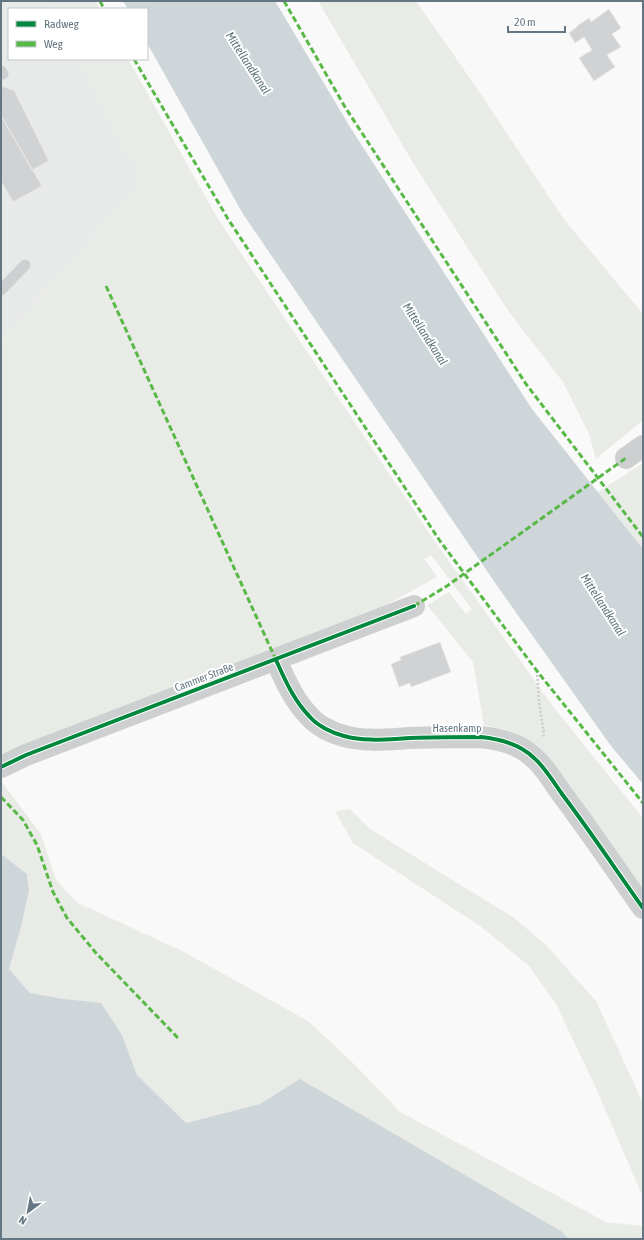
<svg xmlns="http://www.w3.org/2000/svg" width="644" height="1240" viewBox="0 0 644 1240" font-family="'Asap Condensed',sans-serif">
	<rect width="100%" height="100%" fill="#f9f9f9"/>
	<path fill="#e8e9e9" d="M1 1H45L50 9H9V59H76L141 180 70 262 1 340Z"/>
	<path fill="#e8ebe6" d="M45 1H96L100 9H50Z
		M318 1H416L474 84 563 218 643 314V420L596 459 589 434 563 382 509 312 415 166Z
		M76 59H128L218 219 433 539 555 709 643 818V897L528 741 504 729 484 725 473 662 427 605 449 592 466 614 472 609 431 555 424 559 437 577 382 607 1 758V340L70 262 141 180Z
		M643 463V549L598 492Z
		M1 782H2L41 834 56 880 78 903 182 951 308 1021 355 1065 400 1112 606 1222 643 1226V1239H569L561 1231 300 1080 260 1104 186 1123 137 1075 122 1035 64 999 30 993 9 969 21 927 29 891 27 874 1 854Z
		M350 809 370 829 514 918 544 943 596 1001 643 1103V1197L595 1086 556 1004 529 966 480 926 353 843 335 811Z"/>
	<path fill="#ced6d9" d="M123 1H275L350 127 532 409 643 549V784L611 746 500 590 243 214 147 43V9H128Z
		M1 854 27 874 29 891 21 927 9 969 30 993 64 999 101 1003 122 1035 137 1075 186 1123 260 1104 300 1079 561 1231 569 1239H1Z"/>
	<path fill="#d0d2d3" stroke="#e8e8e8" d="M609 9 621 28 612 34 621 47 607 55 615 67 594 81 579 58 592 50 584 37 575 43 569 33 577 27V26L589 18 591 22Z
		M1 86 14 90 49 161 32 170 3 119 1 120Z
		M3 119 42 186 13 202 1 181V120Z
		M440 642 451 672 411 687 410 683 399 687 391 664 401 660 400 657Z"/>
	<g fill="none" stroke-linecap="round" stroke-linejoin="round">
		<path stroke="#cbcccd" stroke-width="2.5" stroke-dasharray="2 2" stroke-linecap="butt" d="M537 671 539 703 544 733 543 738"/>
		<path stroke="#cecfd0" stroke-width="11" d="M1 71 3 74
			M1 290 25 265"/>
		<path stroke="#cecfd0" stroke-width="22" d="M626 458 643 446
			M276 660C285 680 294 701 310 717 318 726 332 733 344 736 365 742 389 739 411 738 434 737 458 737 481 737 500 739 520 744 534 758 544 766 554 783 562 794 590 831 616 870 643 908
			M1 767 26 755 414 606"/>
		<path stroke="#58b947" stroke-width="3" stroke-dasharray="6 3" stroke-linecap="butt" d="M100 1 104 9
			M284 1 345 107 526 384 643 537
			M134 59 228 219 440 541 537 671 643 803
			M106 286 276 660
			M414 606 447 586 626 458
			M1 797 23 820 37 845 53 892 67 918 96 953 178 1038"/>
		<g stroke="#fff" stroke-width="6">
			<path id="cycleway" d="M276 660C285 680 294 701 310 717 318 726 332 733 344 736 365 742 389 739 411 738 434 737 458 737 481 737 500 739 520 744 534 758 544 766 554 783 562 794 590 831 616 870 643 908
				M1 767 26 755 414 606"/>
		</g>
		<use href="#cycleway" stroke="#00873e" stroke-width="4"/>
	</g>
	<g text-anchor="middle" stroke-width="4" stroke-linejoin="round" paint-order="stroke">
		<g font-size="11" fill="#657683" stroke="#fff">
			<text transform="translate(204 677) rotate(-21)" y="4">Cammer Straße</text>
			<text x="457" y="732">Hasenkamp</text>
		</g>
		<g font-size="12" font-style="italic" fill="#60757c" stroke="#fff">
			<text transform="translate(248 63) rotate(57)" y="4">Mittellandkanal</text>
			<text transform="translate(425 334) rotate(57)" y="4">Mittellandkanal</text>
			<text transform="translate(603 605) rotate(57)" y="4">Mittellandkanal</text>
		</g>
	</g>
	<rect width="644" height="1240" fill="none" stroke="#657683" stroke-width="4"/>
	<rect x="8" y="8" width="140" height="52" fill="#ffffff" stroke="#c1c8cd"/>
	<rect x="16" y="21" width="20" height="6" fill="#00873e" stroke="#c1c8cd"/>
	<text x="44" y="28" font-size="12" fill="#657683">Radweg</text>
	<rect x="16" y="41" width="20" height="6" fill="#58b947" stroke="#c1c8cd"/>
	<text x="44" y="48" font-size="12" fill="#657683">Weg</text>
	<g transform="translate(28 1212) rotate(212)" stroke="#ffffff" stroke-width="3" paint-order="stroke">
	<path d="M0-3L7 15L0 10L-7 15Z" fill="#657683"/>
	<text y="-6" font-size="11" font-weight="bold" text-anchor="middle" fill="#657683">N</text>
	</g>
	<path d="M508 26v6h57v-6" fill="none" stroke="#657683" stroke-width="2"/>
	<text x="514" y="26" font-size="12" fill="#657683" stroke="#ffffff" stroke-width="3" paint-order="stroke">20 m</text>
</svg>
